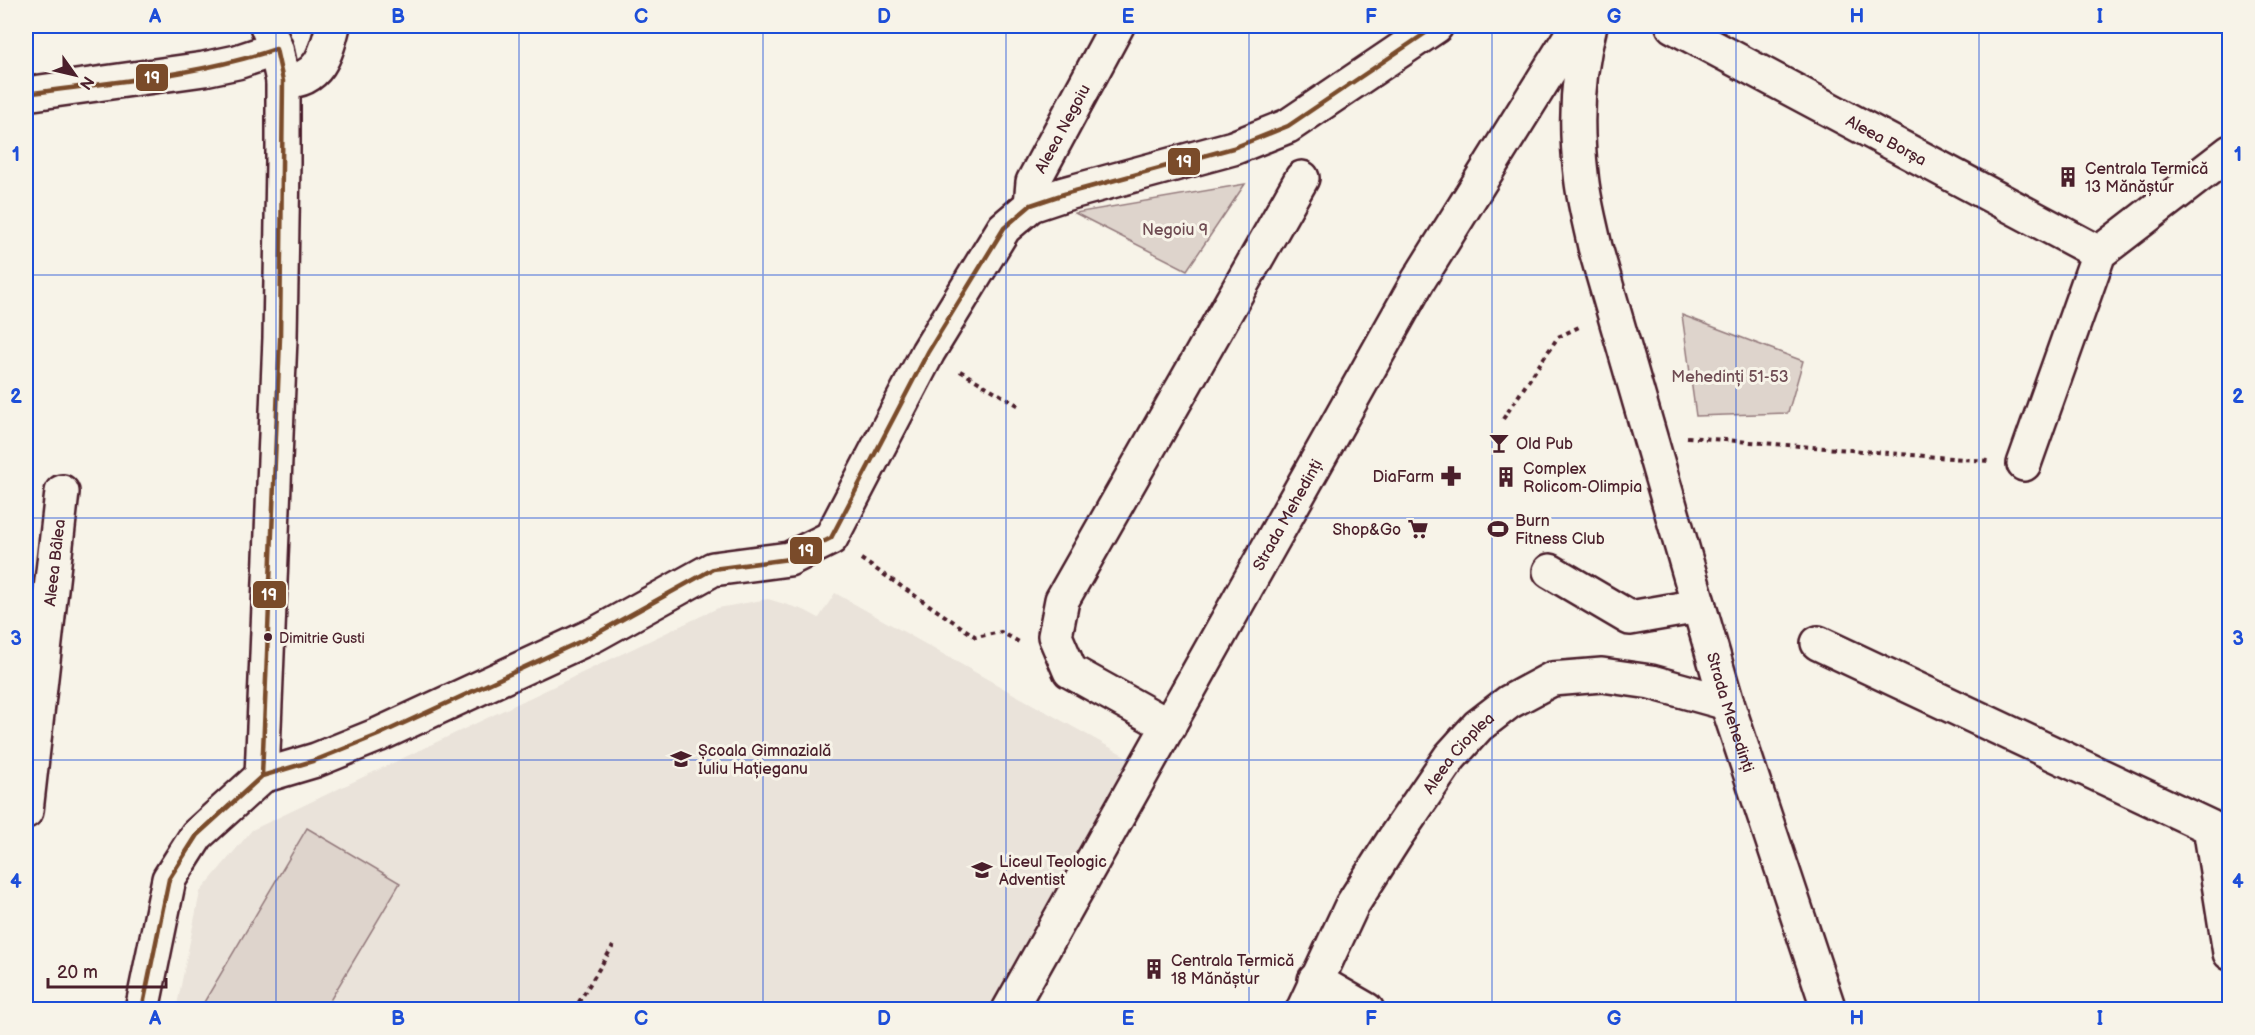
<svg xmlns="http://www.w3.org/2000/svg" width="2255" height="1035" viewBox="0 0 2255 1035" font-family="'Balsamiq Sans',sans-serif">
	<rect width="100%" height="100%" fill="#f7f3e8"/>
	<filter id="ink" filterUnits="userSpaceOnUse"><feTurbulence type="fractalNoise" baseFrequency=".0167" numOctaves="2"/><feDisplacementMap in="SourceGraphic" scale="12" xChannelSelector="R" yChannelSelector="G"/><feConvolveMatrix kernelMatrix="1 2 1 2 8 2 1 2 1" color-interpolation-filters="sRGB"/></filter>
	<g filter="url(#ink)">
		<path fill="#eae3da" d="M835 593 1003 688 1129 758 988 1009 176 1010 200 892 252 830 718 608 768 599 804 610 819 618Z"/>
		<path fill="#ded4cc" stroke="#947a7c" stroke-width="1.5" d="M1245 184 1187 270 1075 213Z
			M1682 315 1803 361 1788 413 1696 416Z
			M307 828 400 883 325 1009H200Z"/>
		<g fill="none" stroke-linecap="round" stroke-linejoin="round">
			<g stroke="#4a1f2b" stroke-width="38">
				<g id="minor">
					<path id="s1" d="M1590 26C1577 74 1575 124 1581 174 1583 198 1590 223 1595 247L1727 703 1829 1010"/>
					<path id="s2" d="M1673 26 2099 253"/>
					<path d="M283 81C319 82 326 54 333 26"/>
					<path d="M26 94 204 69 237 62 276 49"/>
					<path id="s3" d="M1031 205 1033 182 1117 26"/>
					<path d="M2024 464 2099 253 2230 152"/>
					<path d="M1550 571 1630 618 1699 606"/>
					<path d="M1818 643 2210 827 2230 953"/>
					<path d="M1169 726 1070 671 1055 636 1062 600 1302 178"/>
					<path d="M262 776 280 338 283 162V81L276 49 267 26"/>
					<path id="s4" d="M26 811 62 492"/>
					<path d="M1315 980 1367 1010"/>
					<path d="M142 1010 169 879 197 835 262 776 316 760 378 735 594 635 713 569 789 559 831 538 928 352 1004 228 1031 205 1064 194 1233 148 1288 126 1436 26"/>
					<path id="s5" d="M1009 1010 1418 281 1577 26"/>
					<path id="s6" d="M1303 1010 1352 905 1396 836 1450 757 1478 726 1509 702 1552 679 1602 675 1651 682 1727 703"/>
				</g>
			</g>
			<path stroke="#4a1f2b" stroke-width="4" stroke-dasharray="4.5 4.5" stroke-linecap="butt" d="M960 371 1021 407
				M1503 419 1558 337 1579 327
				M1687 437 1988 461
				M861 559 976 637 1001 632 1019 642
				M574 1010 613 946"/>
			<use href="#minor" stroke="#f7f3e8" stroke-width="33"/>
			<g stroke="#f7f3e8" stroke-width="9">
				<path id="bus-1" d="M26 94C110 82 196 76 276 49
					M262 776 280 338 283 81 276 49
					M142 1010 169 879 197 835 262 776 316 760 378 735 594 635 713 569 789 559 831 538 928 352 1004 228 1031 205 1064 194 1233 148 1288 126 1436 26"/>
			</g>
			<use href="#bus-1" stroke="#7a4b2a" stroke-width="4.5"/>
		</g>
	</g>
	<path fill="none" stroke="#1d4ed8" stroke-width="1.5" stroke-opacity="0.55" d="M276 26V1010M519 26V1010M763 26V1010M1006 26V1010M1249 26V1010M1492 26V1010M1736 26V1010M1979 26V1010M26 275H2230M26 518H2230M26 760H2230"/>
	<defs>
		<g id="building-bare" transform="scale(1.62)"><path d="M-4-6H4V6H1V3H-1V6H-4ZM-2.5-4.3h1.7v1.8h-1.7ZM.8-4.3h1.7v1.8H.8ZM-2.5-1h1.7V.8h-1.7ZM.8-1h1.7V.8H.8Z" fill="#4a1f2b" stroke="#f7f3e8" stroke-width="2.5" paint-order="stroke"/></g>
		<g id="bar-bare" transform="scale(1.62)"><path d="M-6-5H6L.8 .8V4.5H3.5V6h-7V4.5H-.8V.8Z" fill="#4a1f2b" stroke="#f7f3e8" stroke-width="2.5" paint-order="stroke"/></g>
		<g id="pharmacy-bare" transform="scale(1.62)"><path d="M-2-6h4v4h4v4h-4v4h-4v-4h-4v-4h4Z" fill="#4a1f2b" stroke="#f7f3e8" stroke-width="2.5" paint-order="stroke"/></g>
		<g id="supermarket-bare" transform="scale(1.62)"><path d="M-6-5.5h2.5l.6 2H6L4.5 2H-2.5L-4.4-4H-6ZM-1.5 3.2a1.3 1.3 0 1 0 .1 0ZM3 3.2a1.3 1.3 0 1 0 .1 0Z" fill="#4a1f2b" stroke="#f7f3e8" stroke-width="2.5" paint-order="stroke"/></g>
		<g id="stadium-bare" transform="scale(1.62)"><path d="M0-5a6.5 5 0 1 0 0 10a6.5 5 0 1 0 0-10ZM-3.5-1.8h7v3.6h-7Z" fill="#4a1f2b" stroke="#f7f3e8" stroke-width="2.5" paint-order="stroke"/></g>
		<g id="school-bare" transform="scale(1.62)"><path d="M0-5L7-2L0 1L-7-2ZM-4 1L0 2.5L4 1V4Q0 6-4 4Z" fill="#4a1f2b" stroke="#f7f3e8" stroke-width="2.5" paint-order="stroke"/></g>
	</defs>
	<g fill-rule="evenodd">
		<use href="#building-bare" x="2068" y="177"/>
		<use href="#bar-bare" x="1499" y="443"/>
		<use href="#pharmacy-bare" x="1451" y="476"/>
		<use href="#building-bare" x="1506" y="477"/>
		<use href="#supermarket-bare" x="1418" y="529"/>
		<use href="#stadium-bare" x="1498" y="529"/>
		<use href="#school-bare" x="681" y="759"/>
		<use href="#school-bare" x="982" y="870"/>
		<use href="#building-bare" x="1154" y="969"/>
	</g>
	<circle fill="#4a1f2b" stroke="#f7f3e8" stroke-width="2" cx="268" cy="637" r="5"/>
	<g text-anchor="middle" stroke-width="6" stroke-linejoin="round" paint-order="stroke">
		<g font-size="14" fill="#4a1f2b" stroke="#f7f3e8" text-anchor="start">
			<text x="279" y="643">Dimitrie Gusti</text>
		</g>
		<g font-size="16" fill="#4a1f2b" stroke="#f7f3e8">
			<text dy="6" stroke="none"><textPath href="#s3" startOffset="84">Aleea Negoiu</textPath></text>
			<text dy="6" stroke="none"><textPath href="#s2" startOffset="242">Aleea Borșa</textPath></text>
			<text dy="6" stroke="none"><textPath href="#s5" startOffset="568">Strada Mehedinți</textPath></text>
			<text dy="6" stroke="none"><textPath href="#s4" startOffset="250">Aleea Bâlea</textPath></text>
			<text dy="6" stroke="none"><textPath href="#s1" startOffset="708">Strada Mehedinți</textPath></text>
			<text dy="6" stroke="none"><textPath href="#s6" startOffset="302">Aleea Cioplea</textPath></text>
		</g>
		<g font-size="16" fill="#4a1f2b" stroke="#f7f3e8" text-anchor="start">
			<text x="2085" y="174">Centrala Termică<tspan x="2085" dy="18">13 Mănăștur</tspan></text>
			<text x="1516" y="449">Old Pub</text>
			<text x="1523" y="474">Complex<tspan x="1523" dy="18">Rolicom-Olimpia</tspan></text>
			<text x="1434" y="482" text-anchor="end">DiaFarm</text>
			<text x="1515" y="526">Burn<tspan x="1515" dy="18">Fitness Club</tspan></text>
			<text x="1401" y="535" text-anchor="end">Shop&amp;Go</text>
			<text x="698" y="756">Școala Gimnazială<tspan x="698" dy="18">Iuliu Hațieganu</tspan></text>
			<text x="999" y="867">Liceul Teologic<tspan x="999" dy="18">Adventist</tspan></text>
			<text x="1171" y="966">Centrala Termică<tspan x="1171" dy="18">18 Mănăștur</tspan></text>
		</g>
		<g font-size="16" fill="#6f4c53" stroke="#f7f3e8">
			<text x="1175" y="235">Negoiu 9</text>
			<text x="1730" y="382">Mehedinți 51-53</text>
		</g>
	</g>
	<g stroke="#f7f3e8" stroke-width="2">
		<rect x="135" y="63" width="34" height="29" rx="6" fill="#7a4b2a"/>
		<rect x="1167" y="147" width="34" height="29" rx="6" fill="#7a4b2a"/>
		<rect x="789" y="536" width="34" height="29" rx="6" fill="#7a4b2a"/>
		<rect x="252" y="580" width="35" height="29" rx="6" fill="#7a4b2a"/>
	</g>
	<g font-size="16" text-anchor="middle" font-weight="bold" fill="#fff">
		<text x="152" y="83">19</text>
		<text x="1184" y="167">19</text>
		<text x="806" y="556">19</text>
		<text x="269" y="600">19</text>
	</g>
	<rect width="2255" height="1035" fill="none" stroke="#f7f3e8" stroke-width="66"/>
	<g transform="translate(75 75) rotate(124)" stroke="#f7f3e8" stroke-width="4.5" paint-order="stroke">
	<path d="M0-4.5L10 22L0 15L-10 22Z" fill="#4a1f2b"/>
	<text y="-9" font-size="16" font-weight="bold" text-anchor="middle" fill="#4a1f2b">N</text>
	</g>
	<path d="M48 978v9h118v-9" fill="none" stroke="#4a1f2b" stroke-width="3"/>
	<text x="57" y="978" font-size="18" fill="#4a1f2b" stroke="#f7f3e8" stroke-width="4.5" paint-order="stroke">20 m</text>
	<rect x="33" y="33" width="2189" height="969" fill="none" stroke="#1d4ed8" stroke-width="2"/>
	<g font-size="20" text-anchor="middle" font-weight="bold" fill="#1d4ed8">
		<text x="155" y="23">A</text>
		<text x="398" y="23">B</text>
		<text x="641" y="23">C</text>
		<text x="884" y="23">D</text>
		<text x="1128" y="23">E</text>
		<text x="1371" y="23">F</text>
		<text x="1614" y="23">G</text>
		<text x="1857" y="23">H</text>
		<text x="2100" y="23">I</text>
		<text x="16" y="161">1</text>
		<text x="2238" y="161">1</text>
		<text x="16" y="403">2</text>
		<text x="2238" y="403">2</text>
		<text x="16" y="645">3</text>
		<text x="2238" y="645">3</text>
		<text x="16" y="888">4</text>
		<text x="2238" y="888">4</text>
		<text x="155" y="1025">A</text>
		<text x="398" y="1025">B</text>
		<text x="641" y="1025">C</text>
		<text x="884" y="1025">D</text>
		<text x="1128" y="1025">E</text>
		<text x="1371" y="1025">F</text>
		<text x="1614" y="1025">G</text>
		<text x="1857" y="1025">H</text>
		<text x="2100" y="1025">I</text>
	</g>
</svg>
